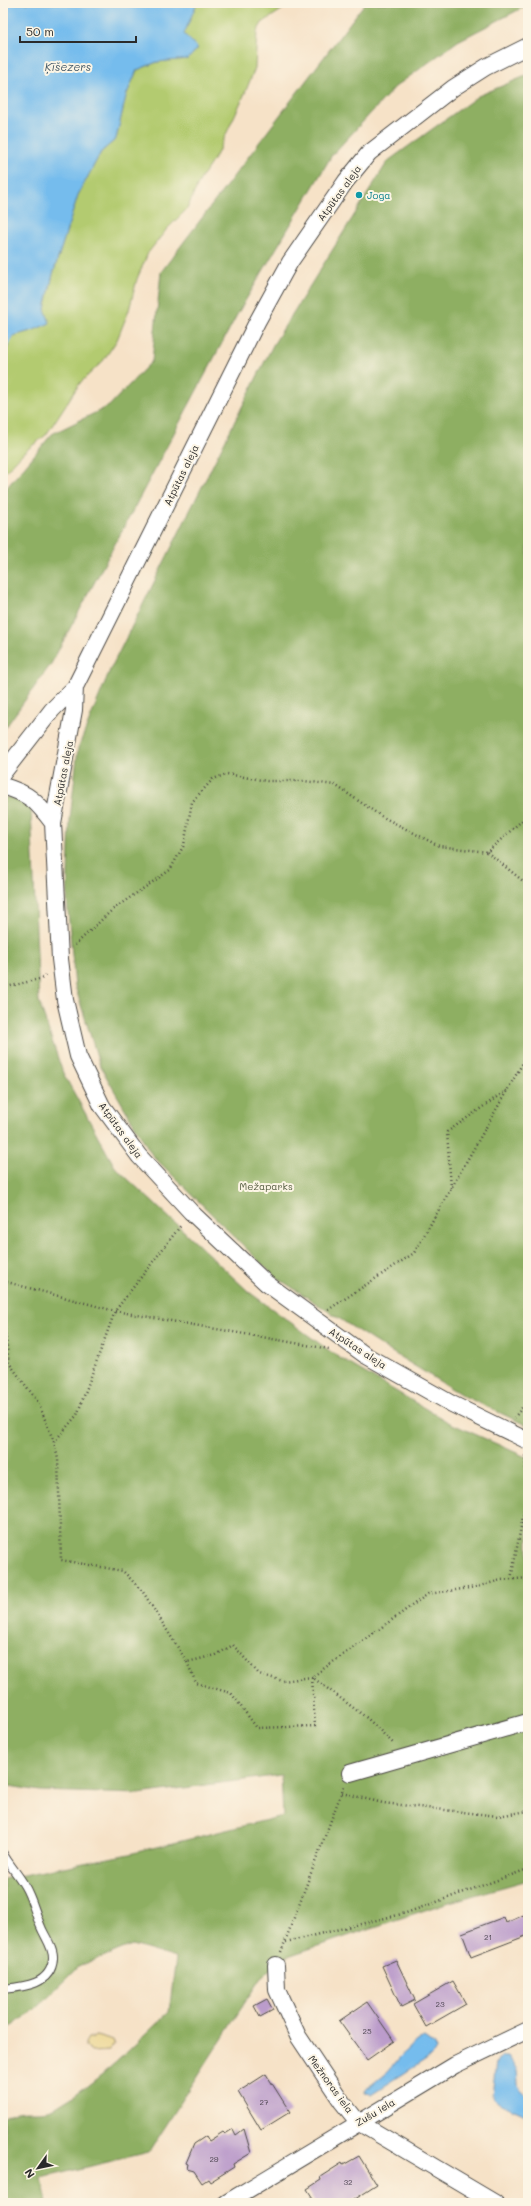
<svg xmlns="http://www.w3.org/2000/svg" width="531" height="2206" viewBox="0 0 531 2206" font-family="Mali,sans-serif">
	<rect width="100%" height="100%" fill="#fcf5e5"/>
	<filter id="ink" filterUnits="userSpaceOnUse"><feTurbulence type="fractalNoise" baseFrequency=".025" numOctaves="2"/><feDisplacementMap in="SourceGraphic" scale="8" xChannelSelector="R" yChannelSelector="G"/><feConvolveMatrix kernelMatrix="1 2 1 2 8 2 1 2 1" color-interpolation-filters="sRGB"/></filter>
	<filter id="wash" filterUnits="userSpaceOnUse"><feTurbulence type="fractalNoise" baseFrequency=".012" numOctaves="4" result="noise"/><feDisplacementMap in="SourceGraphic" scale="16" xChannelSelector="R" yChannelSelector="G"/><feGaussianBlur stdDeviation="0.9" result="paint"/><feColorMatrix in="noise" values="0 0 0 0 0 0 0 0 0 0 0 0 0 0 0 0 0 1.4 0 .05"/><feComposite in="paint" operator="in"/></filter>
	<g filter="url(#wash)">
		<rect width="100%" height="100%" fill="#f6e2c7"/>
		<path fill="#b3cb70" stroke="#6f7b4e" d="M197 3H292L262 23 257 32 255 68 245 93 217 154 200 180 187 209 166 230 148 253 137 279 129 310 117 340 103 361 80 383 46 435 24 452 3 474V357L13 336 34 330 45 309 53 274 78 195 101 152 116 139 126 96 137 70 157 62 188 59 198 48 183 34Z"/>
		<path fill="#8eaf62" stroke="#5c6d46" d="M365 3H528V5L458 41 395 87 332 155 238 313 51 664 3 731V492L52 434 109 406 152 361 161 272Z
			M528 75V1426L462 1395 372 1340 273 1275 152 1155 100 1066 75 986 67 901 70 819 78 748 110 670 273 345 388 161 478 96Z
			M10 797 31 808 39 1002 63 1073 115 1167 249 1292 338 1357 448 1422 528 1458V1880L446 1903 285 1957 260 1979 149 2152 42 2178 47 2203H3V2118C19 2105 40 2116 56 2107 99 2082 134 2045 169 2012L176 1958 132 1945 78 1967 29 2015 3 2030V1879L129 1854 283 1816 281 1775 139 1794 40 1791 3 1785V798Z"/>
		<path fill="#eeda9e" stroke="#8c8264" d="M96 2036 113 2041 114 2044 109 2051 90 2052 85 2047V2043L88 2038Z"/>
		<path fill="#75bced" stroke="#50748c" d="M3 3H197L184 34 198 48 188 59 157 62 137 70 126 96 116 139 101 152 78 195 53 274 45 309 50 323 34 330 13 336 3 357Z
			M425 2038 435 2045 436 2051 431 2056 372 2094 365 2093C371 2083 380 2079 388 2071 399 2060 409 2042 425 2038Z
			M503 2057H509C512 2062 516 2067 517 2072 519 2084 515 2088 528 2096V2116L499 2103 492 2097 496 2062Z"/>
		<g id="blocks">
			<path fill="#bb9ccb" d="M528 1913V1935L471 1957 462 1933 504 1917 506 1923Z
				M396 1960 415 2000 401 2007 382 1966Z
				M453 1981 466 2004 426 2027 413 2004Z
				M267 1999 273 2010 260 2017 254 2006Z
				M367 2002 394 2041 367 2060 339 2021Z
				M266 2074 290 2112 261 2130 238 2092Z
				M233 2129 236 2135 244 2129 251 2153 233 2164 234 2167 210 2182 208 2179 202 2183 194 2171 187 2169 188 2164 186 2163 194 2144 206 2136 209 2141 223 2132 225 2134Z
				M359 2156 377 2185 349 2203H316L307 2189 321 2180 320 2177 342 2163 343 2165Z"/>
		</g>
	</g>
	<g filter="url(#ink)">
		<use href="#blocks" fill-opacity="0" stroke="#494642" stroke-width="1"/>
		<g fill="none" stroke-linecap="round" stroke-linejoin="round">
			<g stroke="#494642" stroke-width="10">
				<path id="lane" d="M3 1854C9 1865 18 1874 24 1885 32 1898 35 1913 41 1927 45 1937 54 1948 53 1959 51 1985 23 1987 3 1989"/>
			</g>
			<g stroke="#494642" stroke-width="18">
				<path id="street" d="M528 46 486 67 453 88 369 153 346 181 290 262 257 322 75 687 74 710 53 823 60 959 65 1000 78 1056 102 1106 139 1156 191 1212 266 1283 365 1355 452 1404 528 1441
					M3 773 52 710 75 687
					M3 786C30 794 36 801 53 823
					M350 1773 528 1722
					M276 1965 277 1990 298 2036 342 2102 358 2122 495 2203
					M226 2203 455 2065 528 2030"/>
			</g>
			<path stroke="#494642" stroke-width="2.5" stroke-dasharray="1 3" stroke-linecap="butt" d="M525 3 528 23
				M487 852 528 885
				M75 945 112 910 170 870 184 845 192 802 213 779 227 774 267 781H304L335 785 381 816 439 846 487 852 528 815
				M3 988 43 978 46 975
				M451 1188 447 1132 507 1090
				M3 1281 115 1311 329 1349
				M328 1310 414 1253 528 1054
				M3 1314 9 1363 38 1402 54 1442 58 1459 61 1560 123 1571 143 1592 187 1662 216 1655 233 1645 259 1674 283 1681 312 1677 367 1718 394 1744
				M514 1418 525 1404 528 1402
				M54 1442 77 1415 115 1311 182 1224
				M511 1579 527 1495 525 1455
				M187 1662 196 1683 231 1693 257 1728 315 1726 312 1677 428 1594 476 1587 501 1580 528 1578
				M342 1793 383 1803 498 1816 528 1811
				M286 1942 406 1913 528 1869
				M281 1952 344 1786"/>
			<use href="#lane" stroke="#fff" stroke-width="8"/>
			<use href="#street" stroke="#fff" stroke-width="16"/>
		</g>
	</g>
	<circle fill="#0f9aa8" stroke="#fcf5e5" stroke-width="1.5" cx="359" cy="195" r="4"/>
	<g text-anchor="middle" stroke-width="4" stroke-linejoin="round" paint-order="stroke">
		<g font-size="8" fill="#4f4753">
			<text x="488" y="1940">21</text>
			<text x="440" y="2007">23</text>
			<text x="367" y="2034">25</text>
			<text x="264" y="2105">27</text>
			<text x="214" y="2162">29</text>
			<text x="348" y="2185">32</text>
		</g>
		<g font-size="10" fill="#2b2b2b" stroke="#fcf5e5">
			<text transform="translate(339 193) rotate(-54)" y="4">Atpūtas aleja</text>
			<text transform="translate(181 475) rotate(-64)" y="4">Atpūtas aleja</text>
			<text transform="translate(63 773) rotate(-79)" y="4">Atpūtas aleja</text>
			<text transform="translate(121 1130) rotate(54)" y="4">Atpūtas aleja</text>
			<text transform="translate(358 1348) rotate(33)" y="4">Atpūtas aleja</text>
			<text transform="translate(331 2084) rotate(54)" y="4">Mežnoras iela</text>
			<text transform="translate(375 2112) rotate(-31)" y="4">Zušu iela</text>
		</g>
		<g font-size="10" fill="#0d838f" stroke="#fcf5e5" text-anchor="start">
			<text x="367" y="199">Joga</text>
		</g>
		<g font-size="10" fill="#545b40" stroke="#fcf5e5">
			<text x="266" y="1190">Mežaparks</text>
		</g>
		<g font-size="11" font-style="italic" fill="#415665" stroke="#fcf5e5">
			<text x="68" y="71">Ķīšezers</text>
		</g>
	</g>
	<rect width="531" height="2206" fill="none" stroke="#fcf5e5" stroke-width="16"/>
	<g transform="translate(38 2168) rotate(237)" stroke="#fcf5e5" stroke-width="3" paint-order="stroke">
	<path d="M0-3L7 15L0 10L-7 15Z" fill="#2b2b2b"/>
	<text y="-6" font-size="11" font-weight="bold" text-anchor="middle" fill="#2b2b2b">N</text>
	</g>
	<path d="M20 36v6h116v-6" fill="none" stroke="#2b2b2b" stroke-width="2"/>
	<text x="26" y="36" font-size="12" fill="#2b2b2b" stroke="#fcf5e5" stroke-width="3" paint-order="stroke">50 m</text>
</svg>
